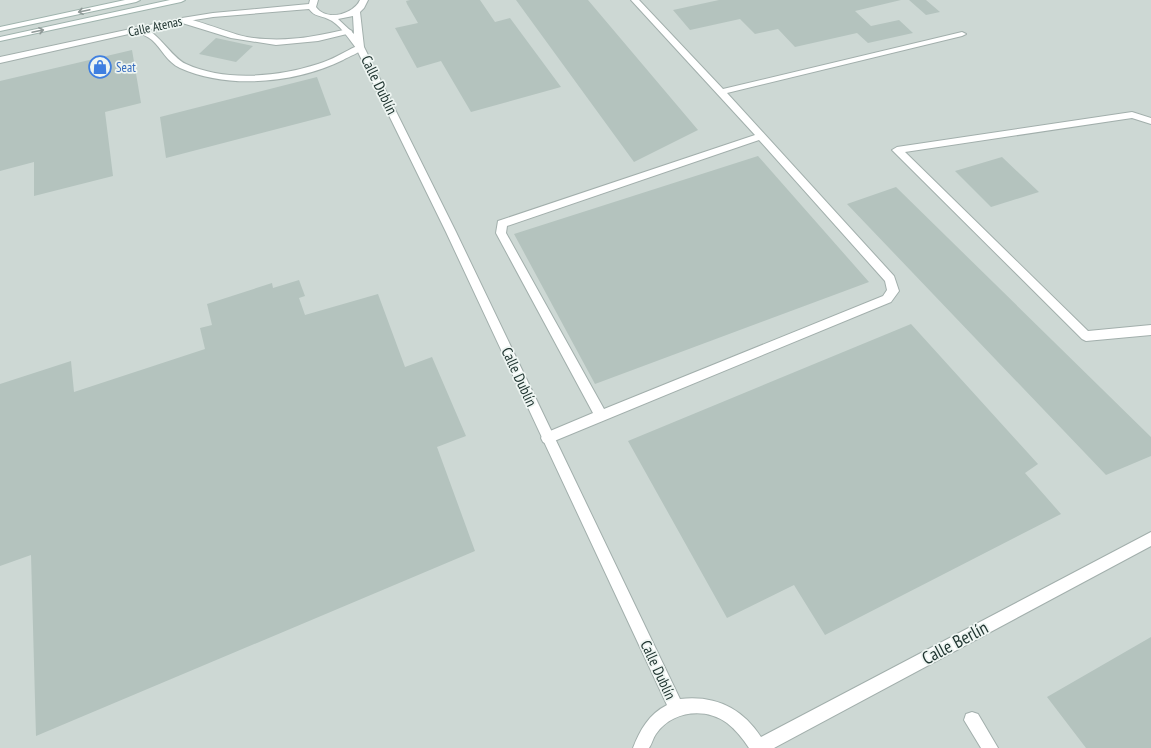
<svg xmlns="http://www.w3.org/2000/svg" width="1151" height="748" viewBox="0 0 1151 748" font-family="'PT Sans Narrow',sans-serif">
	<rect width="100%" height="100%" fill="#dee8e5"/>
	<path fill="#cdd8d4" d="M0 0H1151V748H0Z"/>
	<path fill="#b4c3be" d="M410 0H480L495 22 510 18 561 87 471 112 441 61 417 68 395 28 418 23 407 4 406 1Z
		M516 0H588L698 130 634 162Z
		M719 0H901L855 11 871 26 899 20 913 33 868 43 857 33 795 47 778 29 755 34 740 19 690 30 673 10Z
		M909 0H926L940 12 926 15Z
		M216 38 253 46 236 62 199 54Z
		M132 50 141 103 105 112 113 176 34 196V162L0 171V81Z
		M317 77 331 115 166 158 160 117Z
		M758 156 869 282 595 384 514 234Z
		M1002 157 1039 192 991 207 955 171Z
		M896 187 1151 437V456L1106 475 847 204Z
		M299 280 305 296 299 298 305 315 378 294 405 367 432 357 466 436 437 447 475 551 36 736 31 555 0 566V384L71 361 74 392 205 349 200 328 212 325 207 304 272 283 273 288Z
		M911 324 1038 464 1025 473 1061 514 825 635 794 585 727 618 628 441Z
		M1151 637V748H1086L1047 697Z"/>
	<g fill="none" stroke-linecap="round" stroke-linejoin="round">
		<g stroke="#a2afac" stroke-width="2">
			<path id="lane" d="M631 0H639L723 89 962 32 966 34 962 36 727 93 894 276 899 291 891 302 547 444 543 442 541 438 543 434 593 413 496 233 498 221 755 135ZM759 140 885 281 887 290 883 296 604 409 506 233 507 226Z
				M179 18C188 16 233 35 247 37 283 43 314 37 348 29L352 31 351 33 318 41 276 45 231 38 179 22Z
				M136 27C153 23 171 58 186 64 225 82 278 77 318 64 332 60 344 52 357 46H363L364 48C359 53 350 56 343 60 296 83 229 90 180 68 167 62 162 49 152 40 147 36 141 34 136 31Z
				M1132 112 1151 118V124L1132 118 905 152 1088 331 1151 325V335L1086 341 1082 339 892 150 897 147Z
				M972 712 978 714 998 748H981L964 720 966 714Z"/>
		</g>
		<g stroke="#a2afac" stroke-width="2">
			<path id="street" d="M310 0H318L316 7C327 22 354 14 360 0H368L364 8 360 12 364 47 456 232 680 699C715 695 742 708 761 737L1151 532V546L774 748H749C743 739 736 730 727 723 705 707 672 711 656 734 653 738 652 744 649 748H633C640 730 649 714 667 705L446 232 356 48C349 39 339 23 328 19 320 15 315 17 309 9L213 17 182 22 0 63V57L182 18 213 13 309 4ZM353 16 354 34 338 19Z"/>
		</g>
		<g stroke="#9fb3ad" stroke-width="2">
			<path id="secondary" d="M125 0H140L136 2 0 31V27Z
				M170 0H185L181 2 0 41V37Z"/>
		</g>
		<use href="#lane" fill="#fff" fill-rule="evenodd"/>
		<use href="#street" fill="#fff" fill-rule="evenodd"/>
		<use href="#secondary" fill="#fff" fill-rule="evenodd"/>
	</g>
	<defs><path id="oneway-shaft" d="M-6 0H5M1.5-3L5.5 0L1.5 3" fill="none" stroke-width="1.6" stroke-linecap="round" stroke-linejoin="round"/></defs>
	<g stroke="#909a98">
		<use href="#oneway-shaft" transform="translate(84 11) rotate(168)"/>
		<use href="#oneway-shaft" transform="translate(38 31) rotate(-12)"/>
	</g>
	<defs>
		<g id="shop-ring" transform="scale(1.15)"><circle r="9.5" fill="#eef5f2" stroke="#3f7fe0" stroke-width="1.5"/><path d="M-5-2.5h2.3a2.7 3.5 0 0 1 5.4 0H5L5.5 6h-11ZM-1.5-2.5h3a1.5 2.3 0 0 0-3 0Z" fill="#3f7fe0"/></g>
	</defs>
	<g fill-rule="evenodd">
		<use href="#shop-ring" x="100" y="67"/>
	</g>
	<g text-anchor="middle" stroke-width="3.5" stroke-linejoin="round" paint-order="stroke">
		<g font-size="13" fill="#213632" stroke="#eef5f2">
			<text transform="translate(155 26) rotate(-12)" y="5">Calle Atenas</text>
		</g>
		<g font-size="13" fill="#366cbe" stroke="#eef5f2" text-anchor="start">
			<text x="116" y="72">Seat</text>
		</g>
		<g font-size="15" fill="#213632" stroke="#eef5f2">
			<text transform="translate(379 85) rotate(64)" y="5">Calle Dublín</text>
			<text transform="translate(519 377) rotate(65)" y="5">Calle Dublín</text>
			<text transform="translate(658 670) rotate(65)" y="5">Calle Dublín</text>
		</g>
		<g font-size="18" fill="#213632" stroke="#eef5f2">
			<text transform="translate(955 643) rotate(-28)" y="6">Calle Berlín</text>
		</g>
	</g>
</svg>
